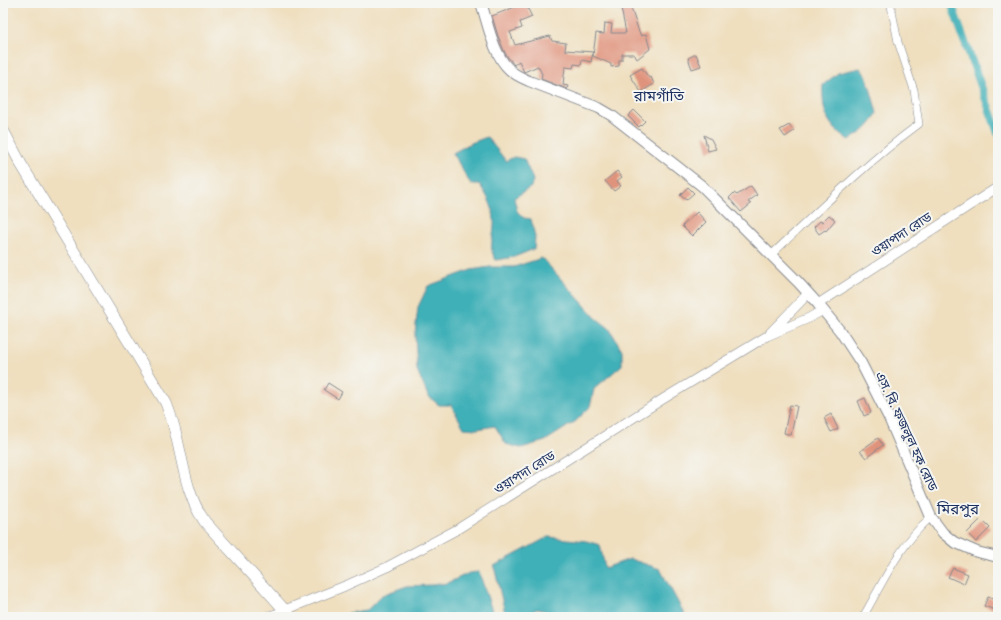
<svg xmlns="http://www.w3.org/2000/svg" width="1001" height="620" viewBox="0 0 1001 620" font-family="'Patrick Hand','Noto Sans Bengali',sans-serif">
	<rect width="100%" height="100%" fill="#f6f6f2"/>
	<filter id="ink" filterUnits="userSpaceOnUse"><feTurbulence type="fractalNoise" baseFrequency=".025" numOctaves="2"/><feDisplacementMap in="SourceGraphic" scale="8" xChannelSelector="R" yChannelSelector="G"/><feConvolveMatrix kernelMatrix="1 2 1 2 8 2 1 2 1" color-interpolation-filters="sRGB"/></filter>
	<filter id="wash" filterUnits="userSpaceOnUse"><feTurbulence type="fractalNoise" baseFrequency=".012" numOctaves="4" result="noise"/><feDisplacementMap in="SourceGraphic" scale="16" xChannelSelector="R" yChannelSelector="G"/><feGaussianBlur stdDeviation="0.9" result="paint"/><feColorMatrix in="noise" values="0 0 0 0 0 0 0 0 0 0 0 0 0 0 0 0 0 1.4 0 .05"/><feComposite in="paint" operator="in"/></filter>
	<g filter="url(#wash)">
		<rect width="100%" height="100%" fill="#efdfbf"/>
		<path fill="#40b0b8" stroke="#2e708b" d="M860 68 867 77 877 113C870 127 862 133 849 140 826 125 822 111 823 85L838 73Z
			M487 137 506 161 514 157 524 159 533 180 531 187 514 198 517 211 524 218 531 219 535 237 534 249 514 257 496 260C487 247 495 235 494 221 494 207 487 195 479 184H471L467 178 453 153 471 143Z
			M542 258 596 318 609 328 622 350V365L594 389 590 407 576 421 545 441 521 448 506 444 495 426 477 429 464 428 451 405H439L428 396 417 370 415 334 418 307 428 286 471 270 490 267H514Z
			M548 537 586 541 600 545 605 568 630 559 660 569 686 617H562L561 614 537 609 521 617H506L494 566Z
			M479 572 494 617H349L348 613 367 610 382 595 407 586 432 585 448 583 469 573Z"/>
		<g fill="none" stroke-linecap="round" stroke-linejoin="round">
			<path stroke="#40b0b8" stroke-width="8" d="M951 3 998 133"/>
		</g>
		<g id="blocks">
			<path fill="#e0937b" d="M525 3 532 17 520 22 522 28 510 32 515 45 550 36 552 41 566 43 565 50 593 52 591 62 582 60 581 65 574 64 573 68 565 67 563 85 568 86 567 89 541 79 542 74 538 66 524 72 519 61 514 65 505 53 498 36 492 16Z
				M630 5 638 29 641 36 646 34 650 49 637 59 634 54H622V60H619V66L611 67V64L593 56 596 33 604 34 605 23 612 24 611 33H626L621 8Z
				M696 54 701 66 692 69 688 58Z
				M642 68 649 78 651 77 654 84 641 92 630 75Z
				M634 110 645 121 639 127 628 116Z
				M789 125 794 131 785 137 780 130Z
				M704 135 711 139 716 149 708 151Z
				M617 171 622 177 617 181 621 186 614 191 605 181Z
				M751 186 757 195 748 202 751 204 741 212 729 198 734 193 737 195Z
				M688 187 694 193 686 200 680 195Z
				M697 212 706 222 692 236 682 226Z
				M829 215 835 220 826 231 825 230 819 234 814 227 820 221 822 222Z
				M328 383 342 392 338 399 324 390Z
				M865 398 871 413 864 416 858 401Z
				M790 405 797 406 791 435 784 433Z
				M831 414 838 429 831 432 824 418Z
				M878 438 883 445 866 458 860 451Z
				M981 519 990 528 976 542 967 533Z
				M953 568 968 574 964 584 948 577Z
				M988 597 998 601 995 610 984 606Z"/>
		</g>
	</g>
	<g filter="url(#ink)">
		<use href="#blocks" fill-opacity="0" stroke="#85878e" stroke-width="1"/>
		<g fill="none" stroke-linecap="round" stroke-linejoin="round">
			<g stroke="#85878e" stroke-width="8">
				<path id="minor" d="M771 255C819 210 866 163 919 124L914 90 898 42 891 6
					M263 617 285 610
					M863 617C883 582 900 544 931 517"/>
			</g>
			<g stroke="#85878e" stroke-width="10">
				<path id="tertiary" d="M818 304 998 187
					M770 333 802 300 808 293
					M285 610 345 586 387 567 456 530 663 399 767 336 809 318 823 310"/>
			</g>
			<g stroke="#85878e" stroke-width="12">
				<path id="secondary" d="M481 3C488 23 493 55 510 70 515 75 522 78 529 81L599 108 611 115 702 186 798 282 818 304 840 331 861 363 889 418 931 517 943 533 954 542 977 552 998 557"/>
			</g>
			<g stroke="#85878e" stroke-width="12">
				<path id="primary" d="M3 130 21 164 166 403C169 411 172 419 174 427 183 459 185 494 205 522L291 617"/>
			</g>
			<use href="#minor" stroke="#fff" stroke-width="7"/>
			<use href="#tertiary" stroke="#fff" stroke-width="9"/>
			<use href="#secondary" stroke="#fff" stroke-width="10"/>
			<use href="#primary" stroke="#fff" stroke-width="11"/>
		</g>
	</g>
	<g text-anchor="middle" stroke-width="4" stroke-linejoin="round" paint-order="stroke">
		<g font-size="13" fill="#1b2f5e" stroke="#f6f6f2">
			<text transform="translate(901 234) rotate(-33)" y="5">ওয়াপদা রোড</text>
			<text transform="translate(907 431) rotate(65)" y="5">এস. বি. ফজলুল হক রোড</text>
			<text transform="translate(524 472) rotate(-32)" y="5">ওয়াপদা রোড</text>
		</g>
		<g font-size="15" fill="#1b2f5e" stroke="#f6f6f2">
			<text x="659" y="101">রামগাঁতি</text>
			<text x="958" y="514">মিরপুর</text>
		</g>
	</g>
	<rect width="1001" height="620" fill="none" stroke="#f6f6f2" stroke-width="16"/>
</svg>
